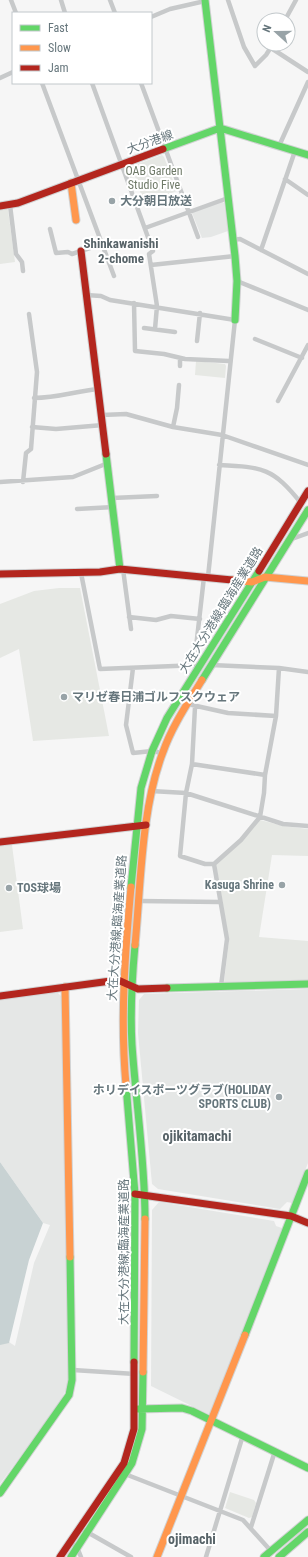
<svg xmlns="http://www.w3.org/2000/svg" width="308" height="1557" viewBox="0 0 308 1557" font-family="'Roboto Condensed','Noto Sans JP',sans-serif">
	<rect width="100%" height="100%" fill="#f6f6f6"/>
	<path fill="#e5e7e6" d="M222 201 224 203 228 231 211 237 202 238 192 213Z
		M308 989V1163L292 1203 287 1202 280 1209 158 1189 152 1184 138 1033 139 1000 144 994Z
		M57 992 62 997 69 1383 59 1404 0 1484V1344L9 1342 15 1346 34 1263 50 1225 43 1223 0 1162V998Z
		M159 1202 274 1221 276 1226 282 1228 210 1415 151 1386 152 1210Z"/>
	<path fill="#e6e8e4" d="M162 155 164 157 177 191 144 203 135 177 130 178 127 168Z
		M7 209 8 210 15 262 0 264V210Z
		M196 361 225 364 226 366 225 378 195 375Z
		M59 588H80L109 736 33 741 19 649 0 658V604L34 591Z
		M260 820 284 826 308 829V856L272 855 259 937 308 941V980L224 982 229 940 216 864Z
		M12 845 23 929 0 932V846Z
		M230 1492 254 1500 256 1503 252 1517 249 1518 225 1508Z"/>
	<path fill="#c8d2d3" d="M0 1162 43 1223 29 1260 9 1343 0 1345Z"/>
	<g fill="none" stroke-linecap="round" stroke-linejoin="round">
		<g stroke="#d1d2d3" stroke-width="9">
			<path id="fast" d="M205 0 235 256 237 281 235 320
				M163 149 220 128 308 155
				M106 454 120 569
				M202 680 308 510
				M131 887 141 788 152 751 167 718 259 571
				M135 945C132 978 130 1012 132 1045 136 1104 145 1160 145 1219
				M167 988 308 984
				M126 1085 135 1194 134 1362
				M245 1335 308 1173
				M138 1409 182 1408 192 1411 308 1468
				M0 1493 69 1395 72 1380 70 1257
				M71 1557 132 1463 142 1429 143 1372
				M264 1557 308 1520
				M279 1557 308 1532"/>
		</g>
		<g stroke="#d1d2d3" stroke-width="9">
			<path id="slow" d="M71 183 76 220
				M232 580 252 582 265 577 308 581
				M135 945C141 883 141 809 163 752 172 726 188 703 202 680
				M65 987 70 1257
				M126 1085C120 1019 125 953 131 887
				M143 1372 145 1219
				M157 1557 245 1335"/>
		</g>
		<g stroke="#d1d2d3" stroke-width="9">
			<path id="jam" d="M0 206 18 203 163 149
				M81 251 106 454
				M259 571 308 491
				M0 574 100 572 120 569 232 580
				M0 842 146 825
				M0 996 118 980 138 989 167 988
				M135 1194 291 1216 308 1223
				M60 1557 124 1463 134 1429V1362"/>
		</g>
		<path stroke="#c7c9ca" stroke-width="4.5" d="M11 0 16 13
			M61 0 65 13
			M110 0 115 13
			M228 0 244 47 255 66 266 55 273 44
			M151 17 170 9 205 1
			M285 20 296 0
			M271 48 308 72
			M0 78 13 72
			M42 83 114 276
			M92 83 153 251 149 254 157 306 155 329
			M141 83 198 237
			M279 146 308 82
			M285 179 308 195
			M10 205 16 254 22 262 23 271
			M145 228 228 198
			M50 229 56 253 68 252 72 254 102 244
			M233 240 240 239 308 274
			M261 250 295 151
			M151 265 235 256
			M237 281 308 310
			M86 295 101 296 110 300 235 320 208 577
			M134 303 135 351 164 354 185 359 229 361
			M144 328 175 332
			M255 339 302 358
			M197 341 200 313
			M180 366V358
			M34 398C58 398 76 391 99 389
			M278 401 308 345
			M102 415 126 414 173 427 222 435 308 465
			M32 427 56 429 103 425
			M173 427 177 408 179 385
			M219 465C263 467 273 468 301 503
			M0 482 73 477 108 463
			M23 482 26 453 31 449 37 372 29 314
			M112 498 157 496
			M77 509 114 507
			M289 540 308 533
			M123 569 131 629
			M81 573 100 669 199 665
			M129 617 156 620 171 616 200 619
			M194 665 204 577
			M211 665 279 668 308 672
			M133 668 126 725 133 753 152 751 162 753
			M192 705 228 713 276 716
			M195 707 192 764 186 793 180 856 205 864H214
			M192 764 265 775
			M151 791 186 793 283 824 308 826
			M139 901 219 902
			M221 986 227 939 214 864 241 840 260 817 264 793 265 775 276 716 279 668
			M73 1370 135 1374
			M125 1474 243 1520 271 1551
			M251 1527 275 1451
			M80 1528 131 1557
			M70 1542 77 1547 81 1557
			M206 1557 243 1435"/>
		<use href="#fast" stroke="#63d668" stroke-width="7"/>
		<use href="#slow" stroke="#ff974d" stroke-width="7"/>
		<use href="#jam" stroke="#b3261e" stroke-width="7"/>
	</g>
	<g fill="#98a3a7" stroke="#fff" stroke-width="1.5">
		<circle cx="112" cy="201" r="4"/>
		<circle cx="64" cy="697" r="4"/>
		<circle cx="282" cy="885" r="4"/>
		<circle cx="9" cy="888" r="4"/>
		<circle cx="279" cy="1097" r="4"/>
	</g>
	<g text-anchor="middle" stroke-width="4" stroke-linejoin="round" paint-order="stroke">
		<g font-size="12" fill="#66767c" stroke="#fff">
			<text transform="translate(150 142) rotate(-20)" y="4">大分港線</text>
			<text transform="translate(221 610) rotate(-58)" y="4">大在大分港線;臨海産業道路</text>
			<text transform="translate(117 928) rotate(-86)" y="4">大在大分港線;臨海産業道路</text>
			<text transform="translate(124 1252) rotate(-90)" y="4">大在大分港線;臨海産業道路</text>
		</g>
		<g font-size="12" fill="#6f7a68" stroke="#fff">
			<text x="154" y="175">OAB Garden<tspan x="154" dy="14">Studio Five</tspan></text>
		</g>
		<g font-size="12" font-weight="bold" fill="#66767c" stroke="#fff" text-anchor="start">
			<text x="120" y="205">大分朝日放送</text>
			<text x="72" y="701">マリゼ春日浦ゴルフスクウェア</text>
			<text x="274" y="889" text-anchor="end">Kasuga Shrine</text>
			<text x="17" y="892">TOS球場</text>
			<text x="271" y="1094" text-anchor="end">ホリデイスポーツグラブ(HOLIDAY<tspan x="271" dy="14">SPORTS CLUB)</tspan></text>
		</g>
		<g font-size="13" font-weight="bold" fill="#576368" stroke="#fff">
			<text x="121" y="248">Shinkawanishi<tspan x="121" dy="15">2-chome</tspan></text>
		</g>
		<g font-size="14" font-weight="bold" fill="#576368" stroke="#fff">
			<text x="197" y="1141">ojikitamachi</text>
			<text x="192" y="1544">ojimachi</text>
		</g>
	</g>
	<rect x="12" y="12" width="140" height="72" fill="#ffffff" stroke="#c2c8cb"/>
	<rect x="20" y="25" width="20" height="6" fill="#63d668" stroke="#c2c8cb"/>
	<text x="48" y="32" font-size="12" fill="#66767c">Fast</text>
	<rect x="20" y="45" width="20" height="6" fill="#ff974d" stroke="#c2c8cb"/>
	<text x="48" y="52" font-size="12" fill="#66767c">Slow</text>
	<rect x="20" y="65" width="20" height="6" fill="#b3261e" stroke="#c2c8cb"/>
	<text x="48" y="72" font-size="12" fill="#66767c">Jam</text>
	<g transform="translate(276 32) rotate(291)"><circle r="19" fill="#ffffff" stroke="#c2c8cb"/>
	<path d="M0-3L7 15L0 10L-7 15Z" fill="#98a3a7"/>
	<text y="-6" font-size="11" font-weight="bold" text-anchor="middle" fill="#66767c">N</text>
	</g>
</svg>
